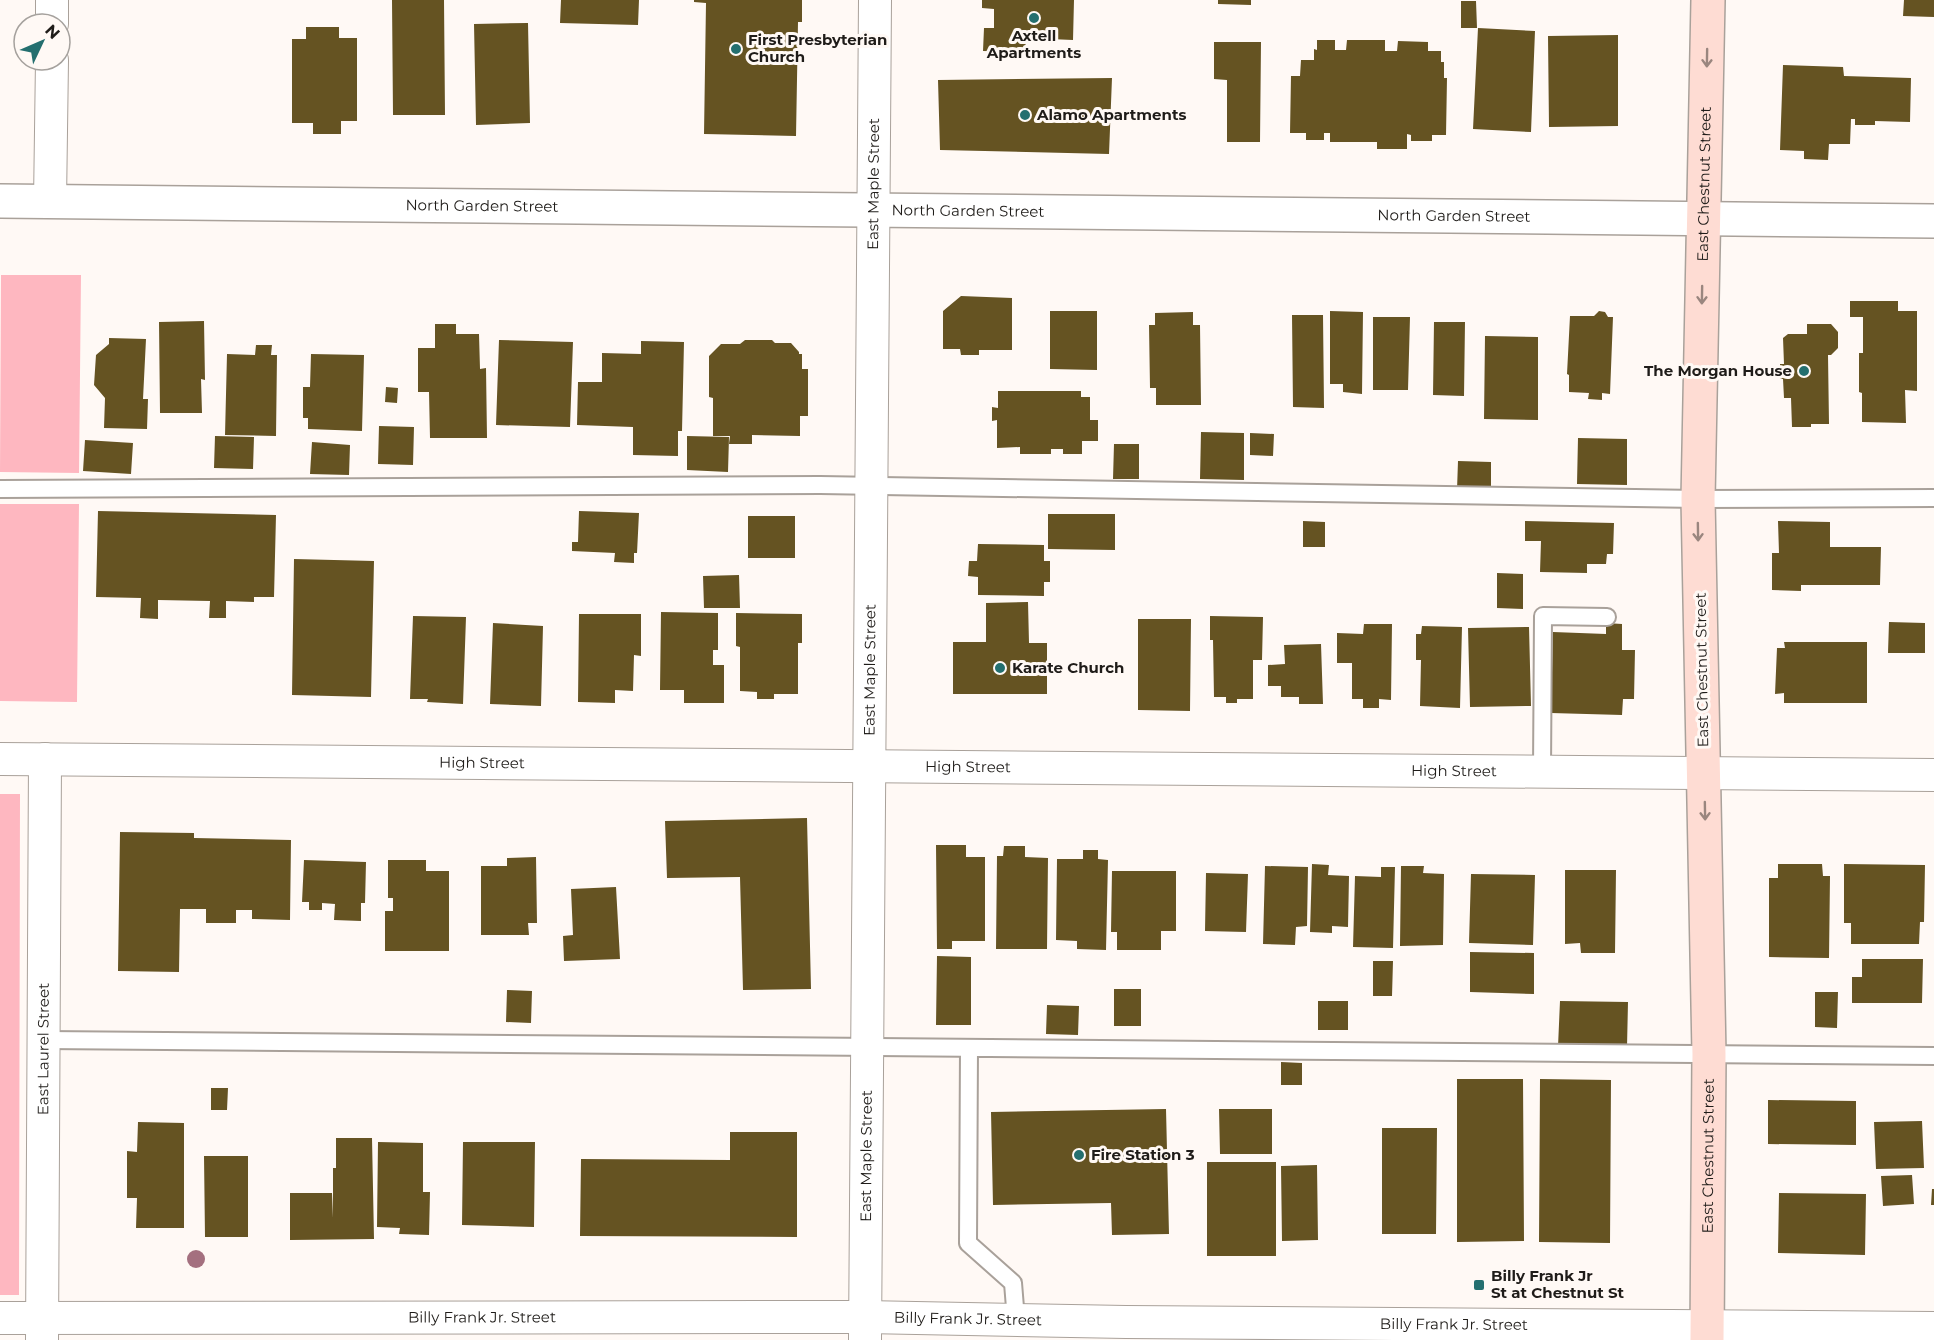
<svg xmlns="http://www.w3.org/2000/svg" width="1934" height="1340" viewBox="0 0 1934 1340" font-family="Montserrat,sans-serif">
	<rect width="100%" height="100%" fill="#fff9f5"/>
	<path fill="#feb7c0" d="M1 275H81L79 473 0 472Z
		M0 504H79L77 702 0 701Z
		M0 794H20L19 1295H0Z"/>
	<path fill="#655322" d="M392 0H444L445 115H393Z
		M561 0H639L638 25 560 23Z
		M694 0H802V22H798L796 136 704 134 706 3 694 2Z
		M982 0H1074L1073 40 1026 38 1025 52 983 51 984 28H994V9L982 8Z
		M1218 0H1251V5L1218 4Z
		M1904 0H1934V17L1903 16Z
		M1461 1H1476L1477 28H1461Z
		M528 23 530 123 476 125 474 24Z
		M306 27H339V38H357V121H341V134H313V123H292V39H306Z
		M1478 28 1535 31 1531 132 1473 129Z
		M1618 35V126L1549 127 1548 36Z
		M1317 40H1335V50H1346L1347 40H1385V51H1397L1398 41 1428 42V51H1441V62H1444V78H1447L1446 135H1432V141H1411V135L1407 134V149H1377V142H1330V133H1324V140H1306V133H1290L1291 76H1300L1301 60H1314V49L1317 50Z
		M1214 42H1261L1260 142H1227V80L1214 79Z
		M1783 65 1843 67 1844 76 1911 78 1910 122 1875 121V125H1855V119H1851L1850 144H1829L1828 160 1804 159V151L1780 150Z
		M1112 78 1109 154 940 150 938 80Z
		M961 296 1012 298V350H979V355H961L960 349H943V311Z
		M1850 301H1898V311H1917V391L1905 390 1906 423 1862 422V393L1859 392V353H1863V317H1850Z
		M1050 311H1097V370L1050 369Z
		M1330 311 1363 312 1362 394 1343 392V384H1330Z
		M1599 311 1605 312 1608 317H1613L1610 394 1602 393V400L1588 399 1589 393 1569 392V375L1567 374 1570 316H1594Z
		M1193 312V325H1200L1201 405H1156V388H1150L1149 325H1155V313Z
		M1292 315H1323L1324 408 1293 407Z
		M1373 317H1410L1408 390H1373Z
		M204 321 205 380 201 379 202 413H160L159 322Z
		M1434 322H1465L1464 396 1433 395Z
		M435 324H456V334H479L480 369 486 368 487 438H430L429 392H418V348H435Z
		M1807 324H1831L1838 332V348L1831 355H1828L1829 424H1811V427H1792L1791 398H1784L1783 379H1780V364H1784L1783 338 1788 334H1807Z
		M1485 336 1538 337V420L1484 419Z
		M109 338 146 339 143 399H148L147 429 104 428 105 398 94 385 96 355 109 344Z
		M499 340 573 342 570 427 496 425Z
		M745 340H772L775 343H791L799 352V354H802V369H808V416H800V436L752 435V444H729L730 436H713V398L709 397V356L721 344H740Z
		M641 341 684 342 682 431H678V456L633 455V427L577 425 578 382H602V353L641 354Z
		M256 345H272L271 355H277L276 436 225 435 227 354 255 355Z
		M311 354 364 355 362 431 308 429V418H303V387H310Z
		M386 387 398 388 397 403 385 402Z
		M998 391H1081V397H1090V420H1098V441H1082V454H1063V449H1051V454H1020V447L997 448V420L992 421V407L998 408Z
		M379 426 414 427 413 465 378 464Z
		M1201 432 1244 433V480L1200 479Z
		M1250 433 1274 434 1273 456 1250 455Z
		M215 436 254 437 253 469 214 468Z
		M687 436 729 437 728 472 687 470Z
		M1578 438 1627 439V485L1577 484Z
		M85 440 133 443 131 474 83 471Z
		M312 442 350 445 349 475 310 474Z
		M1114 444H1139V479H1113Z
		M1458 461 1491 462V490H1457Z
		M98 511 276 515 274 597H254V602L226 601V618H209L210 601 158 600V619L140 618 141 598 96 597Z
		M579 511 639 513 637 553H634V563L614 562 615 553 572 551V542H578Z
		M1048 514H1115V550L1048 549Z
		M748 516H795V558H748Z
		M1303 521 1325 522V547H1303Z
		M1525 521 1614 523 1613 554H1607L1606 564H1587V573L1540 572 1541 541H1525Z
		M1778 521 1830 522V547H1881L1880 585H1801V591L1772 590V553H1779Z
		M978 544 1044 545V561H1050V582H1044V596L978 595V577L968 576 969 561H977Z
		M294 559 374 561 371 697 292 695Z
		M1497 573 1523 574V609L1497 608Z
		M739 575 740 608H704L703 576Z
		M1028 602 1029 643H1047V694H953V642H986V603Z
		M661 612 718 613V650H713V665H724V703H684V690H660Z
		M736 613 802 614V643H798V694H774V699H757V692L740 691V647L736 646Z
		M579 614H641V656L634 655 633 691 615 690V703L578 702Z
		M413 616 466 617 463 704 427 702 428 699H410Z
		M1210 616 1263 617 1262 660H1253V699H1237V703H1226V697H1214L1213 640H1210Z
		M1138 619H1191L1190 711 1138 710Z
		M1889 622 1925 623V653H1888Z
		M493 623 543 626 541 706 490 704Z
		M1606 623 1622 624V650H1635L1634 699H1623L1622 715 1551 713 1553 632 1606 634Z
		M1364 624H1392L1391 700 1379 699V708H1363V699H1352V663H1337V633L1363 634Z
		M1422 626 1462 627 1460 708 1420 706 1421 660H1416V634H1421Z
		M1529 627 1531 706 1470 707 1468 628Z
		M1784 642H1867V703H1784V693L1775 694 1777 648H1785Z
		M1321 644 1323 704H1299V697H1281V686H1268V665L1285 664 1284 645Z
		M807 818 811 989 743 990 740 877 667 878 665 821Z
		M120 832 194 833V838L291 840 290 920 252 919V910H236V923H206V909H180L179 972 118 971Z
		M936 845H966V857H985V941H952V949H937Z
		M1004 846H1025V857L1048 858 1047 949H996L997 856H1003Z
		M1083 850H1098V859L1108 860 1106 950 1077 949V941L1056 940 1057 859H1083Z
		M536 857 537 923H528L529 935H481V866H507V858Z
		M304 860 366 862 365 903H361V921L334 920 335 904 322 903V910H309V902H302Z
		M388 860H426V871H449V951H385V911H393V898H388Z
		M1312 864 1329 865 1328 875 1349 876 1348 927 1332 926V933L1310 932Z
		M1778 864H1822L1823 876H1830L1829 958 1769 957V878H1778Z
		M1844 864 1925 865 1924 922H1920L1919 944H1851V923H1844Z
		M1265 866 1308 867 1307 926 1296 927 1295 945 1263 944Z
		M1401 866H1424L1423 873 1444 874 1443 945 1400 946Z
		M1381 867H1395L1393 948 1353 947 1355 876 1381 877Z
		M1565 870H1616L1615 953H1581L1580 943 1565 944Z
		M1112 871H1176V931H1161V950H1117V932H1111Z
		M1206 873 1248 874 1246 932 1205 931Z
		M1471 874 1535 875 1533 945 1469 943Z
		M616 887 620 959 564 961 563 936 573 935 571 889Z
		M1470 952 1534 953V994L1470 992Z
		M937 956 971 957V1025H936Z
		M1862 959H1923L1922 1003H1852V977H1862Z
		M1373 961H1393L1392 996H1373Z
		M1114 989H1141V1026H1114Z
		M507 990 532 991 531 1023 506 1022Z
		M1815 992H1838L1837 1028 1815 1027Z
		M1318 1001H1348V1030H1318Z
		M1560 1001 1628 1002 1627 1047H1558Z
		M1047 1005 1079 1006 1078 1035 1046 1034Z
		M1281 1062 1302 1063V1085H1281Z
		M1457 1079H1523L1524 1241 1457 1242Z
		M1540 1079 1611 1080 1610 1243 1539 1242Z
		M211 1088H228L227 1110H211Z
		M1768 1100 1856 1101V1145L1768 1144Z
		M1166 1109 1169 1234 1112 1235 1111 1203 993 1205 991 1112Z
		M1219 1109H1272V1154H1220Z
		M1922 1121 1924 1168 1876 1169 1874 1122Z
		M138 1122 184 1123V1228H136L137 1198H127V1151L137 1152Z
		M1382 1128H1437L1436 1234H1382Z
		M730 1132H797V1237L580 1236 581 1159 730 1160Z
		M336 1138H372L374 1239 290 1240V1193H332L333 1218V1168H336Z
		M378 1142 423 1143V1192H430L429 1235 399 1234 400 1228 377 1227Z
		M463 1142H535L534 1227 462 1225Z
		M204 1156H248V1237H205Z
		M1207 1162H1276V1256H1207Z
		M1317 1165 1318 1240 1282 1241 1281 1166Z
		M1912 1175 1914 1204 1883 1206 1881 1176Z
		M1932 1189H1934V1205H1931Z
		M1779 1193 1866 1194 1865 1255 1778 1253Z"/>
	<g fill="none" stroke-linecap="round" stroke-linejoin="round">
		<g stroke="#a9a19a" stroke-width="20">
			<path id="service" d="M0 489 820 485 1698 499 1934 498
				M1542 772 1543 616 1607 617
				M44 1040 1934 1056
				M969 1048 968 1243 1013 1283 1016 1320"/>
		</g>
		<g stroke="#a9a19a" stroke-width="34">
			<g id="minor">
				<path d="M52 24V0"/>
				<path d="M50 202 52 60"/>
				<path id="s1" d="M0 759 1934 775"/>
				<path id="s2" d="M0 1318 865 1317 1126 1322 1934 1328"/>
				<path id="s3" d="M42 1340 45 759"/>
				<path id="s4" d="M865 1340 875 0"/>
			</g>
		</g>
		<g stroke="#a9a19a" stroke-width="36">
			<g id="tertiary">
				<path id="s5" d="M0 201 1934 221"/>
			</g>
		</g>
		<g stroke="#a9a19a" stroke-width="36">
			<g id="secondary">
				<path id="s6" d="M1707 1340 1709 1054 1698 499 1708 0"/>
			</g>
		</g>
		<use href="#service" stroke="#fff" stroke-width="16"/>
		<use href="#minor" stroke="#fff" stroke-width="32"/>
		<use href="#tertiary" stroke="#fff" stroke-width="33"/>
		<use href="#secondary" stroke="#fedcd3" stroke-width="33"/>
	</g>
	<circle fill="#a4707f" cx="196" cy="1259" r="9"/>
	<defs><path id="oneway-shaft" d="M-6 0H5M1.5-3L5.5 0L1.5 3" fill="none" stroke-width="1.6" stroke-linecap="round" stroke-linejoin="round" transform="scale(1.5)"/></defs>
	<g stroke="#9a867f">
		<use href="#oneway-shaft" transform="translate(1707 58) rotate(91)"/>
		<use href="#oneway-shaft" transform="translate(1702 295) rotate(91)"/>
		<use href="#oneway-shaft" transform="translate(1698 532) rotate(89)"/>
		<use href="#oneway-shaft" transform="translate(1705 811) rotate(89)"/>
	</g>
	<g fill="#246f6f" stroke="#fff9f5" stroke-width="2">
		<circle cx="1034" cy="18" r="6"/>
		<circle cx="736" cy="49" r="6"/>
		<circle cx="1025" cy="115" r="6"/>
		<circle cx="1804" cy="371" r="6"/>
		<circle cx="1000" cy="668" r="6"/>
		<circle cx="1079" cy="1155" r="6"/>
		<rect x="1473" y="1279" width="12" height="12" rx="3"/>
	</g>
	<g text-anchor="middle" stroke-width="6" stroke-linejoin="round" paint-order="stroke">
		<g font-size="15" font-weight="bold" fill="#1f1c19" stroke="#fff9f5" text-anchor="start">
			<text x="1034" y="41" text-anchor="middle">Axtell<tspan x="1034" dy="17">Apartments</tspan></text>
			<text x="748" y="45">First Presbyterian<tspan x="748" dy="17">Church</tspan></text>
			<text x="1037" y="120">Alamo Apartments</text>
			<text x="1792" y="376" text-anchor="end">The Morgan House</text>
			<text x="1012" y="673">Karate Church</text>
			<text x="1091" y="1160">Fire Station 3</text>
			<text x="1491" y="1281">Billy Frank Jr<tspan x="1491" dy="17">St at Chestnut St</tspan></text>
		</g>
		<g font-size="15" fill="#1f1c19" stroke="#fff9f5">
			<text dy="5" stroke="none"><textPath href="#s4" startOffset="1156">East Maple Street</textPath></text>
			<text dy="5" stroke="none"><textPath href="#s6" startOffset="1156">East Chestnut Street</textPath></text>
			<text dy="5" stroke="none"><textPath href="#s5" startOffset="482">North Garden Street</textPath></text>
			<text dy="5" stroke="none"><textPath href="#s5" startOffset="968">North Garden Street</textPath></text>
			<text dy="5" stroke="none"><textPath href="#s5" startOffset="1454">North Garden Street</textPath></text>
			<text dy="5" stroke="none"><textPath href="#s4" startOffset="670">East Maple Street</textPath></text>
			<text transform="translate(1702 670) rotate(-91)" y="5">East Chestnut Street</text>
			<text dy="5" stroke="none"><textPath href="#s1" startOffset="482">High Street</textPath></text>
			<text dy="5" stroke="none"><textPath href="#s1" startOffset="968">High Street</textPath></text>
			<text dy="5" stroke="none"><textPath href="#s1" startOffset="1454">High Street</textPath></text>
			<text dy="5" stroke="none"><textPath href="#s3" startOffset="291">East Laurel Street</textPath></text>
			<text dy="5" stroke="none"><textPath href="#s4" startOffset="184">East Maple Street</textPath></text>
			<text dy="5" stroke="none"><textPath href="#s6" startOffset="184">East Chestnut Street</textPath></text>
			<text dy="5" stroke="none"><textPath href="#s2" startOffset="482">Billy Frank Jr. Street</textPath></text>
			<text dy="5" stroke="none"><textPath href="#s2" startOffset="968">Billy Frank Jr. Street</textPath></text>
			<text dy="5" stroke="none"><textPath href="#s2" startOffset="1454">Billy Frank Jr. Street</textPath></text>
		</g>
	</g>
	<g transform="translate(42 42) rotate(46)"><circle r="28" fill="#fff9f5" stroke="#a5a19d" stroke-width="1.5"/>
	<path d="M0-4.5L10 22L0 15L-10 22Z" fill="#246f6f"/>
	<text y="-9" font-size="16" font-weight="bold" text-anchor="middle" fill="#1f1c19">N</text>
	</g>
</svg>
